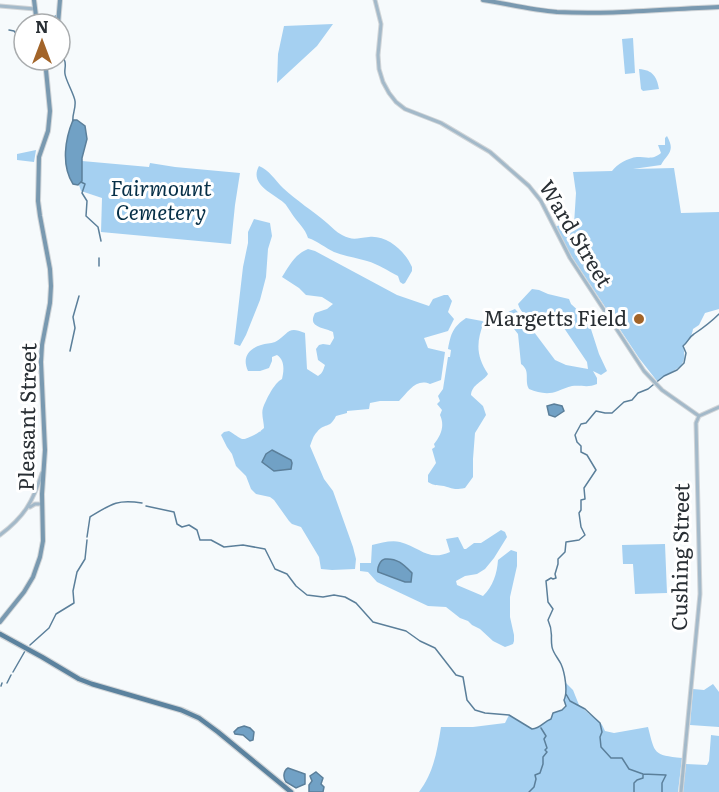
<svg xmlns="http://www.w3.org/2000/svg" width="719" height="792" viewBox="0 0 719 792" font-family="Literata,serif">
	<rect width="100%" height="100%" fill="#f6fafc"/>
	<path fill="#a5d0f1" d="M333 24 317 46 277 83 278 54 284 26Z
		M633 38 635 73 625 74 622 39Z
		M639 69C653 70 657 77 659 89L643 91 641 89Z
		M667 136C676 152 667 154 661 165L633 169 674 168 681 213 719 212V309L705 313 699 325 693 329C692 336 688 341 683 346 689 371 673 368 657 381L639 358 566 248 556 226 574 224 576 193 573 172 612 171C617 164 628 158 637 157 647 157 653 160 661 153L658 145H665V138Z
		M36 150 34 162 17 160V154Z
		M82 161 149 167 150 163 175 167 240 173 235 205 231 244 101 232 102 198 81 191 79 185 82 181Z
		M259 166C269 170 275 180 283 188 297 201 313 211 327 223 332 227 336 232 342 235 353 241 357 238 369 237 387 235 405 251 412 267V271L405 283 403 284 400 282 398 276C388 271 378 264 367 261 356 258 345 256 334 252 325 248 318 241 308 238 305 228 298 223 292 214 289 210 287 205 283 202 272 193 249 184 259 166Z
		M254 219 270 223 272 236 268 249 266 277 260 300 246 335 240 346 234 344 235 336 243 267 248 243V232Z
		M308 249 315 251 397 295 429 306 433 299 444 295H448L452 301 448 312 454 319 448 331 424 338 428 348 445 352 441 380 430 384C416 378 408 392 399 401H380L370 403 369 409 347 411V413L336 416C329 430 325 422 317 432 313 436 312 441 310 446L324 479 333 491 353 547 356 559 355 569 332 570 321 569 319 557 301 527 292 524 289 521 274 500 270 497 256 494 251 489 246 476 236 466 232 454 227 447 221 435 224 432 229 431C244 440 240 442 256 434 264 429 257 434 264 428 264 422 261 414 263 408 266 400 274 383 282 379 284 371 285 360 277 355L272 357V361L269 368 260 371H248C242 358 248 349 261 345 266 343 270 344 275 342 289 334 287 325 305 333L307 369 318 376C323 373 323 370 325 365L318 360 316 349 319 345 323 344 330 345 334 338 333 332C324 327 307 328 315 313L327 309 333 304 322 297 306 295 299 288 282 277C289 266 295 254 308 249Z
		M532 289 539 290 548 294 569 299 571 304 582 314 590 326 599 354 607 371 601 375 593 371 597 378V384C588 388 582 385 572 386 567 387 563 389 558 391 548 395 539 393 529 389 524 380 531 371 521 364L518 334 507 320 506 313 515 309 525 320 555 360 566 365 588 369 587 362 564 328C550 317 524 325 518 304Z
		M466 318 482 321 484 322C476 342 476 356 488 374 483 382 472 384 471 395L483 406 486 415 475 433 473 459V477L465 488C454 490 454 489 444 486 438 485 434 486 428 482V475L436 463 432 449 435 447 434 444C441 435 445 426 440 415L442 410 437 404 440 401 438 396 443 389 448 357H450L451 350 448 349C451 333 453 327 466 318Z
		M501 530 505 532 507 537 494 558 485 569 477 574 465 576 456 581 457 585 483 596C493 586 497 574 498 560L511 550 517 552V566L510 597V617L514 635V641L513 644 505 647 493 641 480 629 472 625 468 621 460 618 446 607 428 606 377 582 368 572 360 571V563H371L372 545C381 543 391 540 400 542 420 547 428 562 450 552L446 539 458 537 464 549H466L474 543H481Z
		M665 544 667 593 635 594 633 564H623L622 545Z
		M566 683 573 690 579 705C582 707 584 710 587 712 595 720 600 718 605 731L614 733 648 727C655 754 653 755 682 758L678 792H419C434 772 437 751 441 727H473L505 723 509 715 532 729C542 728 543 722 551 719L553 713 562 710 566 707 564 699 566 695Z
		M713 684 719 692V727L690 725 693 689 704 690Z
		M711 735 719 736V792H683L686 764 707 765 709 761Z"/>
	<path fill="#71a1c5" stroke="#5b7f9a" stroke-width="1.5" d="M77 120 85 126 87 139 82 158V181L78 185 73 184C61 165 65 139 73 120Z
		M554 404 562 406 564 411 555 417 549 415 547 406Z
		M272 450 291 460 292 463 291 469 274 471 262 462 266 454Z
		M385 559C398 558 404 565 412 573L411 582H405L378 572C377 568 380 560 385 559Z
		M244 726 250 728 254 732 253 740 250 741 243 735 235 734 234 732 238 728Z
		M288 768 305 774V784L296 788 286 782C283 778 283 771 288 768Z
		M316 772 323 778 321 784 324 787 323 792H309V785L312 781 310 776Z"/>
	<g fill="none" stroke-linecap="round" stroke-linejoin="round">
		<path stroke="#5b7f9a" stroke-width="1.5" d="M9 30 14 31 24 43
			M64 59C67 65 64 68 65 74 66 81 74 94 75 101 76 109 72 114 73 121
			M81 182 85 184 82 193 87 201 86 216 98 227 101 241
			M99 258V266
			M70 351 75 328 73 317 79 296
			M146 506 174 512 177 524 182 527 189 525 197 530 200 540H211L224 547 243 545 265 549 275 569 287 574 296 586 307 595 323 597 334 595 345 597 356 603 373 622 406 631 420 641 435 648 456 675 463 677 467 700 475 710 485 713 509 715 532 729C541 728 543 722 551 719L553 713 562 710 566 706 564 700C568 692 565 673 561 664 558 658 553 653 552 647 550 635 554 633 548 620L553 609 548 602 546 581 551 578 553 579 556 578 555 574 558 564V559L565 552 566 542 579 540 585 535 581 527 579 513 581 510V500L585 499 584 488 596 470 587 455 581 452V446L577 442 575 435 581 424 586 423 596 411 605 413H612L624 402 632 400 638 393 648 389 664 376 677 370 684 363 686 353 683 346C688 342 689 337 694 334 703 328 711 322 719 314
			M87 537 90 517C111 504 117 499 142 503
			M30 645 49 628 56 614 74 603 73 591 77 572 85 559 87 540
			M13 672 25 651
			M7 683 11 675
			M1 686 2 683
			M566 694 570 701 585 709 600 723 602 732 600 737 601 747 611 758H622L629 769 643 774 666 775 662 783V792
			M529 792 534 787 536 779 535 775 540 773 543 764V757L547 752 545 750 547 748 544 739 546 736 541 728
			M634 792V783L637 780 643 778V775"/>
		<path stroke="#71a1c5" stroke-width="4" d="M55 24 56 17"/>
		<g stroke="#d1d5d8" stroke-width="5">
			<path id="tertiary" d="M375 0 381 24 378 55 379 69 383 82 389 93 396 102 405 109 441 123 490 152 529 186 541 201 570 258 644 371 662 390 699 416
				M0 6 35 9
				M30 507 35 504H42
				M0 535C24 517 33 502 42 473
				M681 792 700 594 696 423 699 416 719 407"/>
		</g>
		<g stroke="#d1d5d8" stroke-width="6">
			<path id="secondary" d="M34 0 37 24
				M483 0C508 4 532 10 557 12 610 15 665 9 719 7
				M58 24 60 0
				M0 622 24 592 33 577 40 557 43 541 42 494 45 450 41 362 42 345 50 303 51 286 50 269 40 216 38 201 39 157 48 131 50 111 45 60"/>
		</g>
		<g stroke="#d1d5d8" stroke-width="7">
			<path id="primary" d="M0 634 42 657 79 679 92 684 181 710 199 718 218 732 291 792"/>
		</g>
		<use href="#tertiary" stroke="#a3b9c9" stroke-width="3"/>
		<use href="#secondary" stroke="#7999b0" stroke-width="4"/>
		<use href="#primary" stroke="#5b829e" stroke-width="4.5"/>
	</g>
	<circle fill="#a26429" stroke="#fff" stroke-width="2" cx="639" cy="319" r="6"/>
	<g text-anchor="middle" stroke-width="6" stroke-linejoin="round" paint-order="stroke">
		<g font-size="21" font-style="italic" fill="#062f47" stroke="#fff">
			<text x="161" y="196">Fairmount<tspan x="161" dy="24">Cemetery</tspan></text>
		</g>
		<g font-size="21" fill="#292f34" stroke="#fff">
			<text transform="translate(575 234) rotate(59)" y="7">Ward Street</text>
			<text transform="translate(28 417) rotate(-89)" y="7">Pleasant Street</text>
			<text transform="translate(681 557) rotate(-89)" y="7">Cushing Street</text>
		</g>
		<g font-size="21" fill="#292f34" stroke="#fff" text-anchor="end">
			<text x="627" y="326">Margetts Field</text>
		</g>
	</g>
	<g transform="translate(42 42)"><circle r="28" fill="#ffffff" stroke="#a9acae" stroke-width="1.5"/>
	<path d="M0-4.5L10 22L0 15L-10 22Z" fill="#a26429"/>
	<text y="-9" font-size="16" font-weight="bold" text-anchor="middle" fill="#292f34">N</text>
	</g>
</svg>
